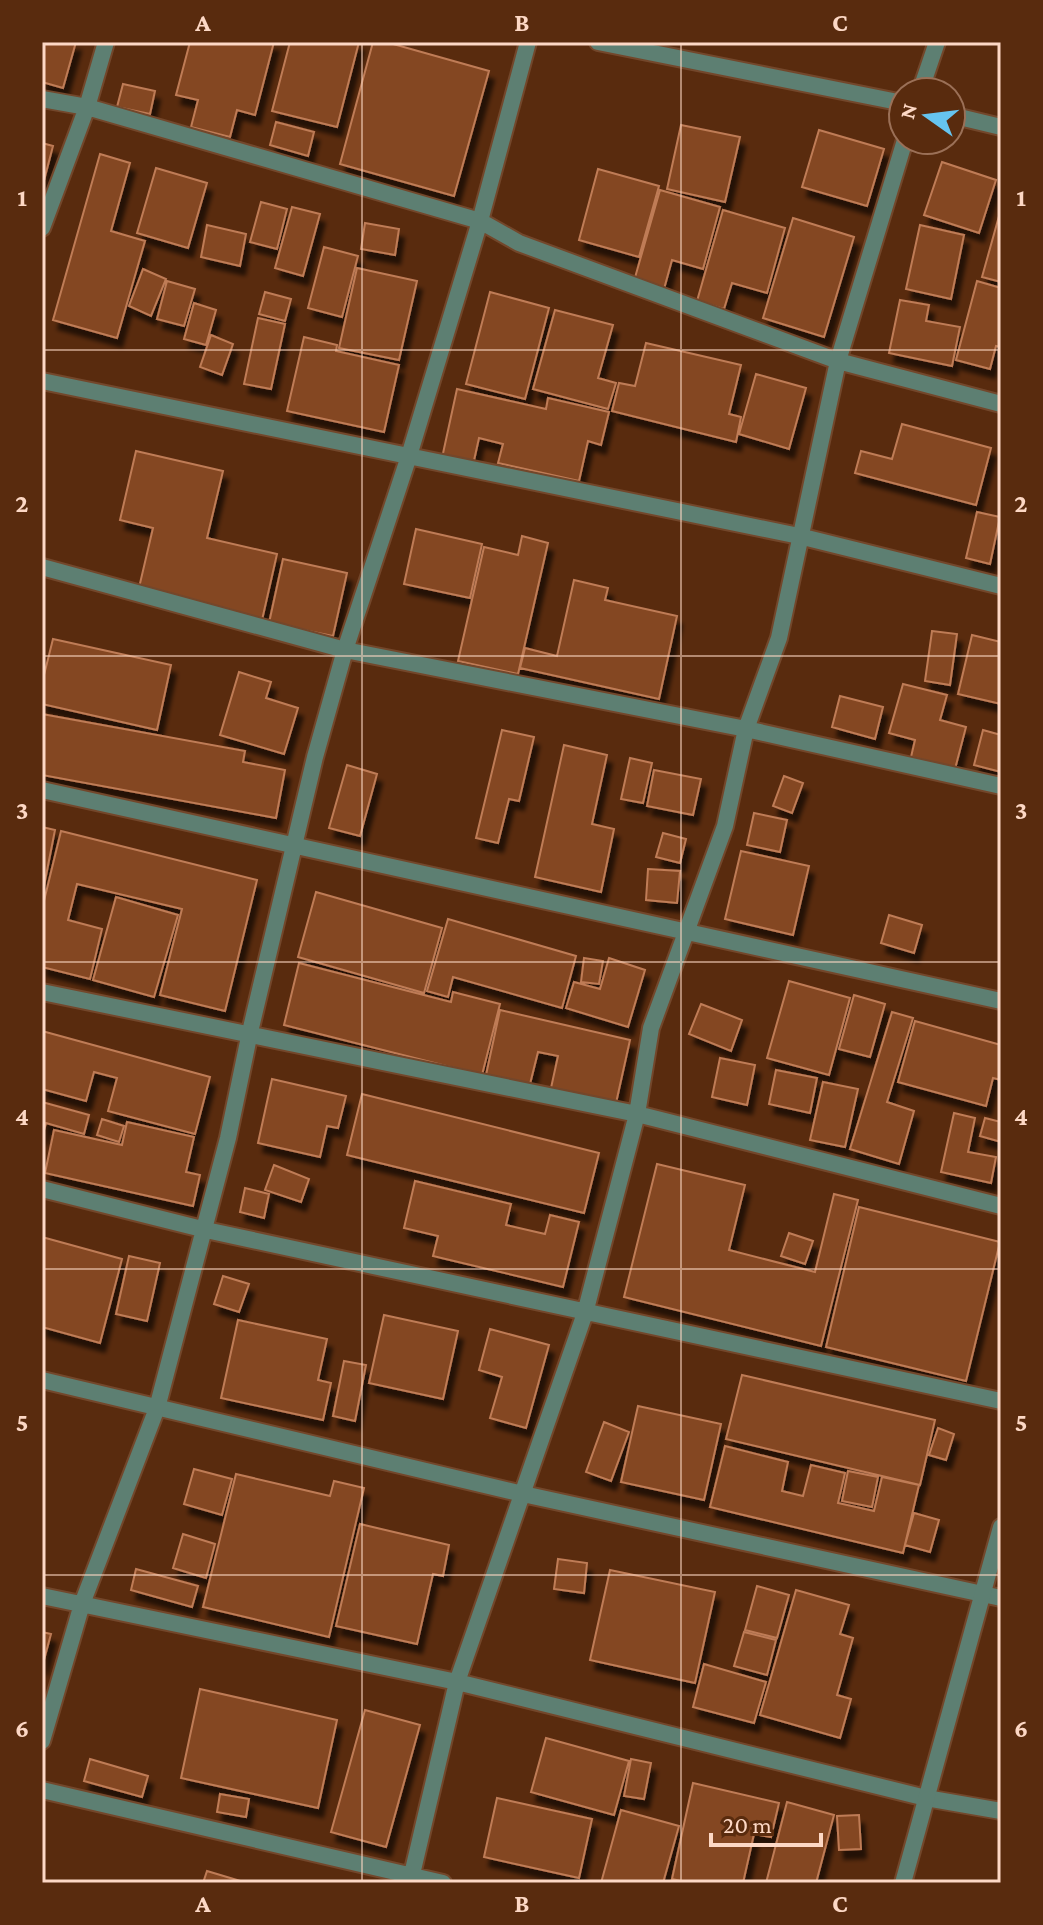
<svg xmlns="http://www.w3.org/2000/svg" width="1043" height="1925" viewBox="0 0 1043 1925" font-family="'Crimson Pro',serif">
	<defs>
		<filter id="shadow"><feDropShadow dx="5" dy="9" stdDeviation="2" flood-color="#0009"/></filter>
	</defs>
	<rect width="100%" height="100%" fill="#592b0e"/>
	<path fill="#844721" stroke="#bf7c57" stroke-width="2" filter="url(#shadow)" d="M42 42H76L63 88 42 82Z
		M190 42H274L255 115 237 110 230 137 191 127 198 100 176 95Z
		M290 42H359L337 127 272 111Z
		M373 42H386L489 71 454 196 340 164Z
		M123 84 155 91 150 114 117 107Z
		M276 122 314 132 308 156 270 145Z
		M681 125 740 137 725 202 667 189Z
		M819 130 884 149 867 206 802 187Z
		M42 143 53 146 42 188Z
		M100 154 130 163 111 231 145 241 117 338 53 320Z
		M942 162 996 180 979 233 924 215Z
		M156 168 207 183 188 248 137 233Z
		M598 169 659 186 639 257 579 240Z
		M660 190 720 207 703 269 672 260 664 289 634 281Z
		M261 202 287 209 277 249 250 242Z
		M292 207 320 214 303 276 275 268Z
		M1001 209V282L982 277Z
		M723 210 785 228 767 293 732 283 724 309 697 301Z
		M793 218 854 237 824 337 763 318Z
		M365 223 399 229 395 255 361 249Z
		M207 225 246 234 240 266 201 257Z
		M920 225 964 235 951 299 906 289Z
		M324 247 358 256 342 317 308 308Z
		M357 268 417 281 399 360 339 348Z
		M143 269 166 279 151 316 129 306Z
		M167 281 195 289 184 326 157 319Z
		M977 281 1001 288V347L996 346 990 369 956 360Z
		M265 292 291 299 285 321 259 314Z
		M490 292 549 308 525 399 466 384Z
		M900 300 929 305 926 321 960 327 952 366 889 353Z
		M194 303 216 310 206 345 184 339Z
		M555 310 613 325 598 378 616 383 608 409 533 389Z
		M258 318 285 324 271 389 244 384Z
		M211 335 233 344 222 375 200 367Z
		M304 337 337 345 336 351 399 365 384 432 287 411Z
		M646 343 741 365 729 414 741 417 736 442 612 411 619 383 635 386Z
		M756 374 806 388 789 449 739 434Z
		M457 389 546 409 548 398 609 412 601 445 588 441 579 481 498 463 503 444 479 438 473 465 442 458Z
		M902 424 991 448 976 505 855 473 861 451 892 459Z
		M136 451 223 471 207 538 277 554 262 620 138 592 153 528 120 520Z
		M977 512 1000 517 990 564 966 558Z
		M416 529 482 544 470 598 404 584Z
		M522 536 548 543 518 674 458 661 484 547 518 555Z
		M283 559 347 573 333 636 269 623Z
		M574 580 608 588 605 600 677 616 659 699 520 668 525 648 557 656Z
		M932 631 957 634 950 685 925 681Z
		M972 635 1001 642V704L958 694Z
		M53 639 171 665 157 730 42 704V683Z
		M239 672 271 682 266 698 298 708 284 754 220 735Z
		M903 684 947 695 940 720 966 727 955 769 911 757 915 740 889 733Z
		M840 696 883 707 875 739 832 727Z
		M42 714 245 751 243 762 285 770 276 818 42 775Z
		M502 730 534 737 519 801 509 799 498 843 476 838Z
		M983 730 1001 735V772L974 765Z
		M564 745 607 755 592 824 614 829 601 892 535 877Z
		M630 758 652 763 643 803 621 799Z
		M347 765 377 774 360 836 329 828Z
		M654 770 701 779 693 815 647 806Z
		M784 776 803 783 792 813 773 806Z
		M754 813 787 820 780 852 747 845Z
		M42 827 55 830 42 896Z
		M61 831 257 880 225 1011 160 995 182 909 77 884 68 920 102 929 90 979 42 967V909Z
		M663 833 686 839 680 863 656 857Z
		M741 851 809 866 793 935 725 919Z
		M648 869 680 871 677 903 646 900Z
		M316 892 442 928 424 993 298 957Z
		M116 897 178 915 154 997 93 980Z
		M889 915 922 925 914 953 881 943Z
		M448 919 576 956 562 1008 453 977 448 997 427 991Z
		M584 958 603 961 599 984 581 982Z
		M609 958 645 970 628 1027 566 1008 574 982 600 989Z
		M299 963 451 1002 453 992 500 1004 482 1075 284 1025Z
		M789 981 850 998 829 1075 767 1058Z
		M854 995 885 1004 870 1057 839 1049Z
		M701 1004 742 1020 731 1051 689 1034Z
		M500 1010 630 1040 616 1103 551 1088 558 1056 538 1052 530 1084 486 1075Z
		M892 1012 913 1018 887 1102 914 1111 899 1164 850 1149Z
		M915 1021 1001 1045V1080L993 1078 986 1106 898 1082Z
		M42 1031 210 1077 195 1134 108 1111 117 1078 94 1072 86 1101 42 1089Z
		M720 1058 755 1065 747 1105 712 1097Z
		M776 1070 817 1078 810 1113 769 1104Z
		M272 1079 346 1096 338 1128 327 1126 320 1157 258 1143Z
		M823 1082 858 1089 845 1147 810 1140Z
		M362 1094 599 1153 584 1213 347 1155Z
		M42 1102 89 1115 84 1134 46 1123 42 1137Z
		M954 1113 975 1118 968 1152 996 1157 991 1183 941 1172Z
		M985 1118 1001 1122V1142L980 1136Z
		M102 1119 124 1126 119 1142 97 1135Z
		M127 1122 194 1137 186 1172 200 1175 193 1206 45 1173 54 1130 122 1145Z
		M657 1164 745 1185 729 1250 815 1272 834 1194 858 1200 821 1346 624 1297Z
		M274 1165 309 1179 301 1202 265 1190Z
		M415 1181 511 1204 506 1225 545 1234 550 1215 579 1222 563 1287 433 1256 438 1236 404 1228Z
		M245 1188 269 1194 264 1218 240 1212Z
		M859 1207 1000 1242 966 1381 826 1347Z
		M789 1233 813 1241 805 1264 781 1256Z
		M42 1237 122 1259 100 1343 42 1327Z
		M129 1256 160 1263 147 1321 116 1314Z
		M223 1276 249 1284 239 1312 214 1304Z
		M384 1315 458 1331 443 1399 369 1383Z
		M238 1320 327 1339 318 1380 331 1383 323 1420 221 1398Z
		M490 1329 549 1345 526 1428 490 1418 502 1377 479 1370Z
		M344 1361 366 1365 355 1421 333 1416Z
		M742 1375 935 1420 920 1485 726 1439Z
		M638 1406 721 1424 704 1500 621 1482Z
		M604 1422 629 1432 611 1481 586 1472Z
		M938 1428 954 1434 946 1460 929 1455Z
		M725 1446 788 1462 782 1491 803 1496 811 1465 845 1473 838 1503 874 1511 882 1477 919 1485 903 1553 710 1507Z
		M194 1469 232 1479 222 1515 184 1504Z
		M848 1471 878 1477 872 1507 842 1501Z
		M236 1474 330 1496 334 1481 364 1488 329 1637 203 1607Z
		M914 1513 939 1520 930 1552 905 1545Z
		M360 1524 449 1545 443 1576 433 1574 417 1644 336 1626Z
		M183 1534 215 1544 206 1578 173 1568Z
		M558 1559 587 1563 584 1593 554 1589Z
		M136 1569 198 1586 192 1607 131 1590Z
		M610 1570 715 1592 695 1683 590 1660Z
		M757 1586 789 1595 777 1638 745 1630Z
		M796 1590 849 1605 840 1634 853 1638 837 1695 851 1699 840 1738 760 1715Z
		M42 1632 51 1634 42 1667Z
		M744 1632 776 1640 767 1675 734 1666Z
		M704 1664 766 1682 754 1723 693 1707Z
		M200 1689 337 1720 318 1808 181 1778Z
		M365 1710 420 1725 386 1847 331 1832Z
		M546 1738 629 1761 614 1815 531 1792Z
		M90 1759 148 1776 142 1797 84 1781Z
		M631 1759 651 1763 644 1799 624 1796Z
		M693 1783 779 1803 771 1837 754 1834 743 1883H690L672 1879Z
		M220 1794 249 1799 246 1817 217 1812Z
		M497 1798 592 1819 579 1878 484 1857Z
		M787 1802 834 1815 816 1883H766Z
		M621 1810 679 1826 663 1883H601Z
		M859 1815 861 1849 839 1850 837 1816Z
		M207 1871 247 1883H203Z"/>
	<g fill="none" stroke-linecap="round" stroke-linejoin="round">
		<g stroke="#73472b" stroke-width="20">
			<path id="minor" d="M598 42 903 103
				M920 92 937 42
				M42 99 87 107 480 221 519 243 838 361 1001 404
				M951 115 1001 127
				M42 228 87 107 106 42
				M42 381 799 536 1001 586
				M42 567 345 650 746 729 1001 786
				M42 790 1001 1001
				M42 992 637 1114 1001 1206
				M42 1189 206 1230 1001 1401
				M42 1380 523 1494 1001 1598
				M42 1596 457 1682 926 1798 1001 1811
				M42 1741 82 1604 157 1408 228 1138 250 1032 315 757 345 650 409 456 480 221 528 42
				M42 1790 443 1883
				M410 1883 457 1682 585 1313 637 1114 651 1028 725 826 746 729 779 638 838 361 905 140"/>
		</g>
		<g stroke="#73472b" stroke-width="20">
			<path id="tertiary" d="M903 1883 1001 1527"/>
		</g>
		<use href="#minor" stroke="#5d7f72" stroke-width="16"/>
		<use href="#tertiary" stroke="#5d7f72" stroke-width="16"/>
	</g>
	<path fill="none" stroke="#fdd8c5" stroke-width="2" stroke-opacity="0.55" d="M362 42V1883M681 42V1883M42 350H1001M42 656H1001M42 962H1001M42 1269H1001M42 1575H1001"/>
	<rect width="1043" height="1925" fill="none" stroke="#592b0e" stroke-width="88"/>
	<g transform="translate(927 116) rotate(284)"><circle r="38" fill="#592b0e" stroke="#9b7057" stroke-width="2"/>
	<path d="M0-6L14 30L0 20L-14 30Z" fill="#66c4ef"/>
	<text y="-12" font-size="22" font-weight="bold" text-anchor="middle" fill="#fdd8c5">N</text>
	</g>
	<path d="M711 1833v12h110v-12" fill="none" stroke="#fdd8c5" stroke-width="4"/>
	<text x="723" y="1833" font-size="24" fill="#fdd8c5" stroke="#592b0e" stroke-width="6" paint-order="stroke">20 m</text>
	<rect x="44" y="44" width="955" height="1837" fill="none" stroke="#fdd8c5" stroke-width="3"/>
	<g font-size="26" text-anchor="middle" font-weight="bold" fill="#fdd8c5">
		<text x="203" y="31">A</text>
		<text x="522" y="31">B</text>
		<text x="840" y="31">C</text>
		<text x="22" y="206">1</text>
		<text x="1021" y="206">1</text>
		<text x="22" y="512">2</text>
		<text x="1021" y="512">2</text>
		<text x="22" y="819">3</text>
		<text x="1021" y="819">3</text>
		<text x="22" y="1125">4</text>
		<text x="1021" y="1125">4</text>
		<text x="22" y="1431">5</text>
		<text x="1021" y="1431">5</text>
		<text x="22" y="1737">6</text>
		<text x="1021" y="1737">6</text>
		<text x="203" y="1912">A</text>
		<text x="522" y="1912">B</text>
		<text x="840" y="1912">C</text>
	</g>
</svg>
